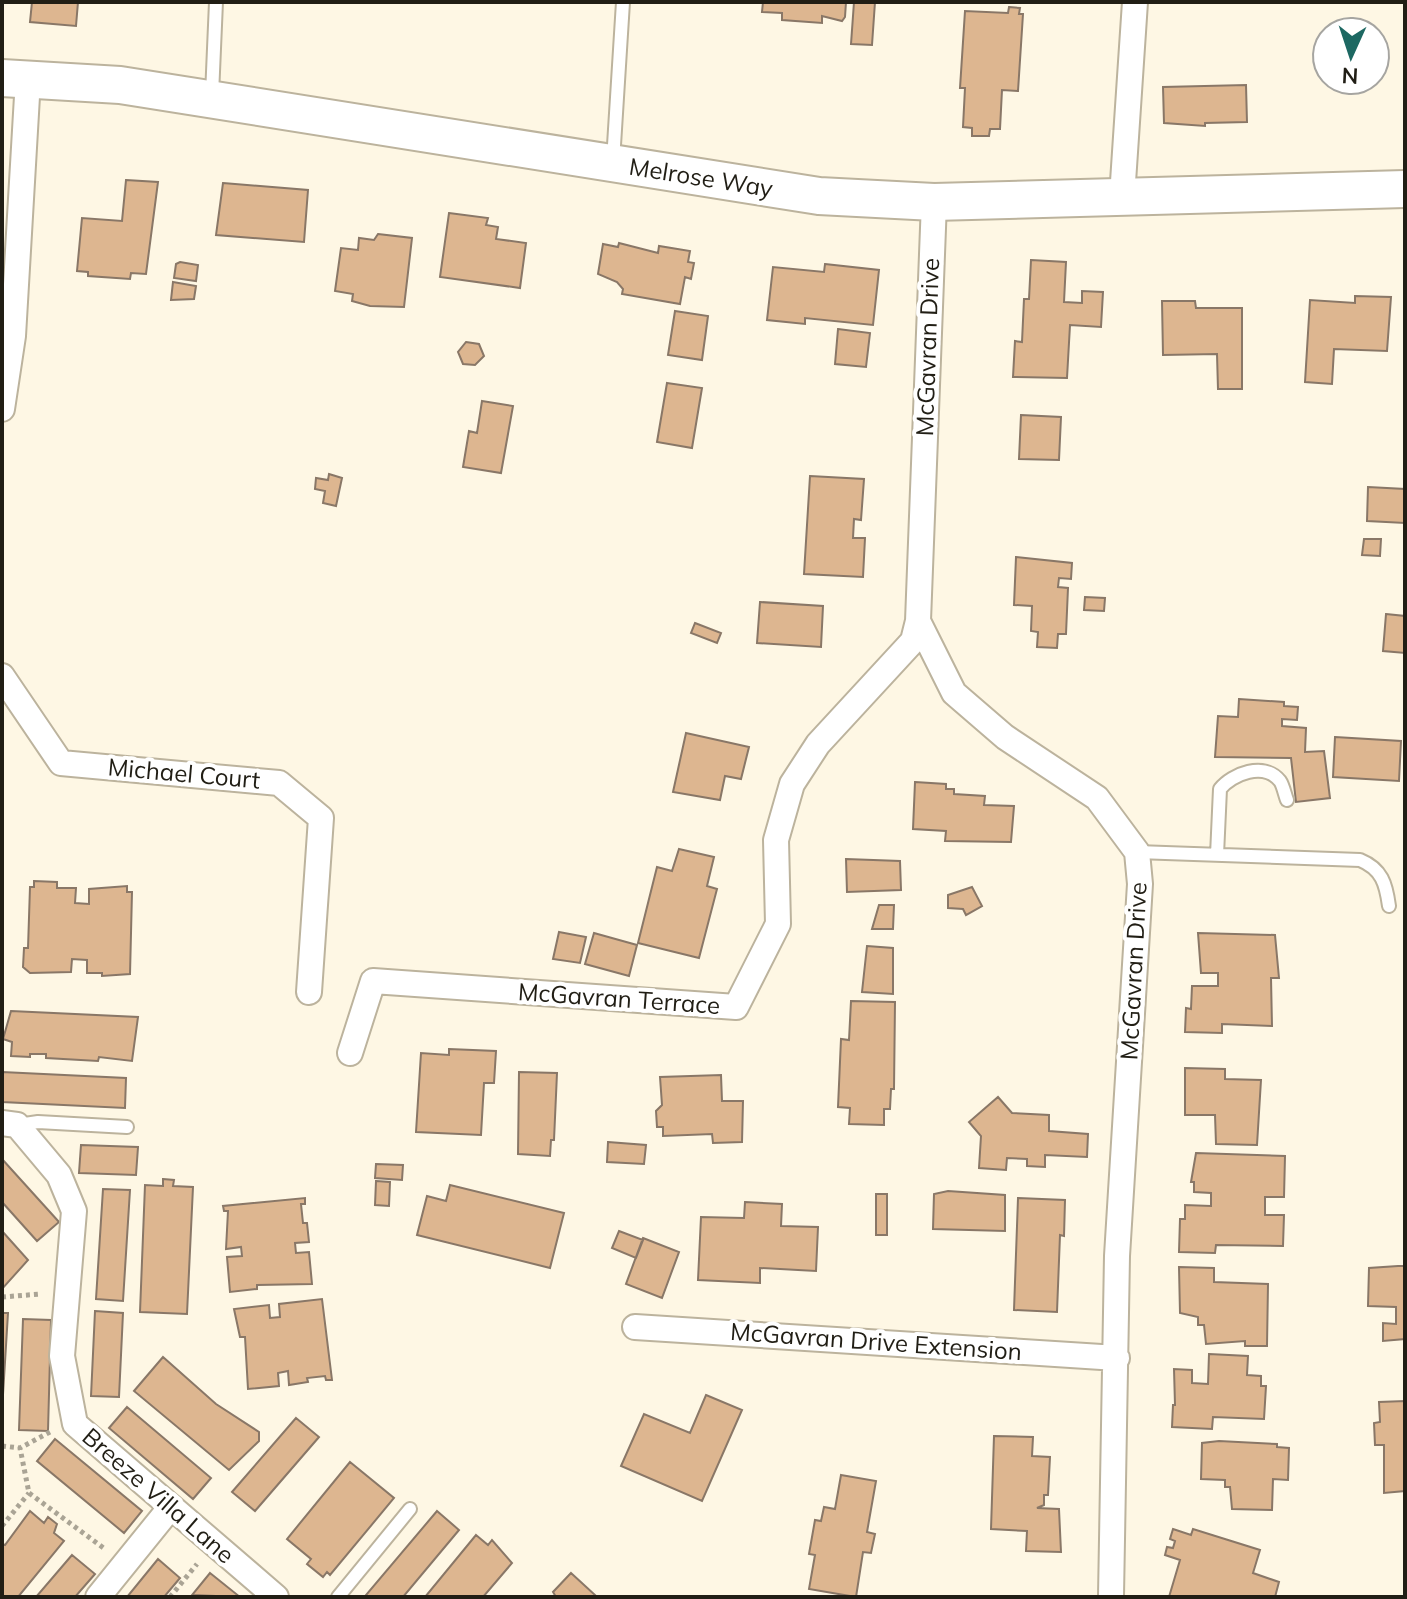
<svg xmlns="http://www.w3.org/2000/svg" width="1407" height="1599" viewBox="0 0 1407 1599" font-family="Mulish,sans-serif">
	<rect width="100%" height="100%" fill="#fef7e4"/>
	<path fill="#ddb690" stroke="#897767" stroke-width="2" d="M32 2H78L76 26 30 22Z
		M763 2H846L845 17 842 21 822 16V23L782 20V13L762 12Z
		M854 2H875L872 45 851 44Z
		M1009 7 1020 8 1019 14H1023L1018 91 1002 90 1000 129H990L989 136H972V128L963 127 965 88H960L965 11 1008 13Z
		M1246 85 1247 122 1205 123V126L1164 123 1163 87Z
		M126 180 158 182 146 274 131 273 130 279 88 276V272L77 271 82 218 122 221Z
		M223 183 308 190 304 242 216 235Z
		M449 213 488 218 486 225 498 227 496 239 526 243 520 288 440 277Z
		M378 234 412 238 404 307 370 306 352 301 353 294 335 291 341 248 358 250 359 238 374 240Z
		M619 243 658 253 659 246 690 251 688 262 694 263 691 279 685 277 680 304 622 294 623 289 617 282 598 274 603 244 618 247Z
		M1031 260 1066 262 1064 302 1082 303V291L1103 292 1101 327 1070 325 1067 378 1013 377 1015 341 1022 342 1024 299H1029Z
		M180 262 198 265 196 281 174 278 176 264Z
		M825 264 879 270 873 325 805 318V324L767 320 773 267 824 272Z
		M173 282 196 286 194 299 171 300Z
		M1355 296 1391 297 1387 351 1334 349 1332 384 1305 382 1310 300 1355 303Z
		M1162 301H1195L1196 308H1242V389H1218L1217 354 1163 355Z
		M675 311 708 316 702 360 668 355Z
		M838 329 870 333 866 367 835 364Z
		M466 342 479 344 484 356 475 365 463 364 458 352Z
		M667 383 702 388 692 448 657 442Z
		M482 401 513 406 501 473 463 467 469 431 477 433Z
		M1021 415 1061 417 1059 460 1019 459Z
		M329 474 342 478 336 506 323 503 325 491 315 489 316 478 328 480Z
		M810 476 864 479 861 520 854 519 853 538H865L863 577 804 574Z
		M1368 487 1405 489V523L1367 521Z
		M1364 539H1381L1380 556 1362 555Z
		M1016 557 1072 563 1071 579 1059 578 1058 587 1068 588 1066 634H1058L1057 648 1037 647 1038 632 1031 631 1032 606 1014 605Z
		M1085 597 1105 598 1104 611 1084 610Z
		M760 602 823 606 821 647 757 643Z
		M1386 614 1405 616V653L1383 651Z
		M695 623 721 633 717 643 691 633Z
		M1239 699 1284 702V706L1298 707 1297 720 1282 719V726L1306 728 1305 752 1324 751 1330 798 1296 802 1291 758 1215 757 1218 716 1238 717Z
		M686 733 749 747 741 779 725 776 720 800 673 792Z
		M1335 737 1401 741 1399 781 1333 777Z
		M915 782 946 784V789H954V794L985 796 984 805 1014 806 1011 842 945 841 946 831 913 829Z
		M679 849 714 857 707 886 717 889 699 958 638 943 657 867 672 871Z
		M846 859 900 861 901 890 847 892Z
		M34 881 57 882V888H76L75 903 89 904V889L127 886V892H132L130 974 102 976V973H87V960L72 959 71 972 30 973 23 967 24 948H28L30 887H34Z
		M972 887 982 906 966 915 963 909 948 908V895Z
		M879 905H894L893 929H872Z
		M559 932 586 937 580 963 553 959Z
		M594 933 637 945 629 976 585 964Z
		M1198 933 1275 935 1279 978H1271L1272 1026 1222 1024V1033L1185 1032 1186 1008 1191 1009 1192 986H1218V973H1201Z
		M867 946 893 948V994L862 992Z
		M851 1001 895 1002 894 1089H891L890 1109H884V1125L849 1124 850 1108 838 1107 841 1039 849 1040Z
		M11 1011 138 1017 132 1061 99 1057 98 1061 46 1058V1054H30V1057L11 1056 12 1042 3 1039Z
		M449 1049 496 1051 494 1083H484L481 1135 416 1132 421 1053 449 1055Z
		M1185 1068 1225 1069V1079L1261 1080 1257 1145 1216 1144 1215 1115H1185Z
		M2 1072 126 1078 125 1108 2 1102Z
		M519 1072 557 1073 554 1140H551L550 1156 518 1154Z
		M721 1075 722 1101H743L742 1142 713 1143 712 1134 663 1136V1127H657L656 1111 662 1105 660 1077Z
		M998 1097 1012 1113 1049 1115V1131L1088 1134 1087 1157 1045 1155V1167L1027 1166V1159L1007 1158 1006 1170 979 1168 981 1136 969 1122Z
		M608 1142 646 1145 644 1164 607 1162Z
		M81 1145 138 1147 136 1175 79 1173Z
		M1196 1153 1285 1156 1284 1197H1265V1215H1284L1283 1246 1216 1245 1215 1253 1179 1252 1180 1219H1185V1205L1211 1206V1193L1194 1192V1182H1191Z
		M2 1159 59 1222 37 1241 2 1202Z
		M376 1164 403 1165 402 1180 375 1178Z
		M163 1179 174 1180 173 1186 193 1187 187 1314 140 1312 145 1185 163 1186Z
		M376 1181 390 1182 389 1206 375 1205Z
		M450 1185 564 1213 550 1268 417 1235 427 1196 446 1201Z
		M103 1189 130 1190 123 1301 96 1299Z
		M948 1191 1005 1195V1231L933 1229 934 1194Z
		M876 1194H887V1235H876Z
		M305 1198V1204H301L303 1223H307L309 1242 295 1243 296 1253 309 1252 312 1284 257 1285V1289L230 1292 227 1257 242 1256 241 1247 226 1249 228 1211H224L223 1206Z
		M1018 1198 1065 1200 1064 1236 1060 1235 1057 1312 1014 1310Z
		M745 1202 782 1204 781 1226 818 1227 816 1271 760 1268V1283L698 1280 701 1217 744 1218Z
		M2 1231 28 1260 2 1289Z
		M619 1231 643 1240 636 1258 612 1248Z
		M643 1238 679 1252 662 1298 626 1284Z
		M1398 1266H1405V1339L1383 1341V1323L1396 1324V1307L1368 1306 1369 1268Z
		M1179 1267 1214 1268V1282L1268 1284 1267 1346H1245V1341L1206 1344 1204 1325H1198V1317L1180 1313Z
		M322 1299 332 1380H326L325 1376 307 1378 308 1382 289 1385 288 1371 278 1373 279 1386 248 1389 245 1337H240L234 1309 269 1305 270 1318 280 1317 279 1304Z
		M95 1311 123 1313 119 1397 91 1396Z
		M2 1313H8L2 1411Z
		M23 1319 51 1320 48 1431 19 1430Z
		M1209 1354 1248 1356 1247 1375 1261 1376V1386H1266L1264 1419 1213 1417 1212 1429 1172 1427 1173 1405H1175L1174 1369 1192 1370V1383L1208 1384Z
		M163 1357 216 1404 259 1432V1441L229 1470 134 1391Z
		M706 1395 742 1410 702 1501 621 1466 644 1414 690 1433Z
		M1405 1401V1491L1384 1493V1445H1375L1374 1423 1380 1422 1379 1402Z
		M127 1407 211 1478 193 1499 109 1428Z
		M296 1418 319 1437 255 1511 232 1492Z
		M994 1436 1033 1437 1032 1456 1050 1457 1048 1495H1044V1505L1037 1508 1059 1509 1061 1552 1026 1551 1027 1531 991 1529Z
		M55 1439 142 1511 124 1533 37 1461Z
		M1219 1441 1277 1444V1447L1289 1448 1288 1480 1273 1479 1272 1510 1232 1509 1230 1487H1225V1480L1201 1479 1202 1443Z
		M350 1462 394 1498 330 1575 327 1572 323 1577 307 1564 311 1559 287 1539Z
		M841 1475 876 1481 867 1532 875 1534 871 1553 863 1552 856 1597 809 1589 815 1555 809 1554 815 1520 821 1521 824 1507 835 1509Z
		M30 1511 44 1523 48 1517 57 1524 54 1533 64 1541 18 1597H2V1544L5 1545Z
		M437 1511 459 1530 403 1597H369L366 1595Z
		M1173 1529 1191 1535 1193 1529 1260 1550 1253 1573 1279 1582 1275 1597H1169L1180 1560 1165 1555 1167 1547 1173 1548 1175 1541 1170 1539Z
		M476 1535 488 1545 492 1540 512 1563 483 1597H425Z
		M72 1555 95 1574 75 1597H36Z
		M158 1559 180 1578 164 1597H127Z
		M210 1573 240 1597 192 1595Z
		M571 1573 595 1595 593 1597H556L553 1592Z"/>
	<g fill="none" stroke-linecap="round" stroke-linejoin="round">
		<g stroke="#bcb39d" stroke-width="16">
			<path id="lane" d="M212 95 216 2
				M613 161 623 2
				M1137 852 1360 860C1382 869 1386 884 1389 906
				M1217 855 1220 789C1232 774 1264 761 1280 781 1283 785 1285 795 1287 800
				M18 1125 38 1122 127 1127
				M338 1597 410 1509"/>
		</g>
		<g stroke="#bcb39d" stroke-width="28">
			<path id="street" d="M1122 197 1135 2
				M934 202 918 621 954 693 1005 737 1097 798 1137 852 1140 884 1117 1256 1111 1596
				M2 409 13 336 28 79
				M2 676 61 763 279 783 321 818 309 992
				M350 1053 373 981 736 1007 778 924 776 840 792 784 818 744 913 641 918 621
				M2 1123 17 1125 59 1175 74 1211 62 1356 75 1424 276 1597
				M635 1327 1117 1358
				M98 1597 170 1508"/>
		</g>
		<g stroke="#bcb39d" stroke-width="40">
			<path id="secondary" d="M2 78 120 85 819 196 934 202 1405 189"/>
		</g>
		<path stroke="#aaa495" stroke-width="5" stroke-dasharray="4 4" stroke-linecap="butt" d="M2 1297 41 1294
			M50 1432 20 1448 29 1493 105 1549
			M2 1446 20 1448
			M2 1526 29 1493
			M170 1597 197 1564"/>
		<use href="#lane" stroke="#fff" stroke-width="12"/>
		<use href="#street" stroke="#fff" stroke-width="24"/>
		<use href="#secondary" stroke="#fff" stroke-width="36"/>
	</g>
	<g text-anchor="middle" stroke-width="8" stroke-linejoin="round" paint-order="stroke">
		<g font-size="24" fill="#211e15" stroke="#fff">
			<text transform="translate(701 178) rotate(9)" y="8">Melrose Way</text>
			<text transform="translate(928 347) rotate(-88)" y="8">McGavran Drive</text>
			<text transform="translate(184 774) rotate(5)" y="8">Michael Court</text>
			<text transform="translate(1134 971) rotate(-87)" y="8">McGavran Drive</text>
			<text transform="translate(619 999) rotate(4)" y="8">McGavran Terrace</text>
			<text transform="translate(876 1342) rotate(4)" y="8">McGavran Drive Extension</text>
			<text transform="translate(158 1496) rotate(41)" y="8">Breeze Villa Lane</text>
		</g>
	</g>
	<rect width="1407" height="1599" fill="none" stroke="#211e15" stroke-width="8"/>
	<g transform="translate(1351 56) rotate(183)"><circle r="38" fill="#ffffff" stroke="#a6a5a1" stroke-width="2"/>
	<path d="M0-6L14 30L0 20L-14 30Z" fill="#1d6862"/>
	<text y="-12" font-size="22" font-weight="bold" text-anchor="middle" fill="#211e15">N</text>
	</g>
</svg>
